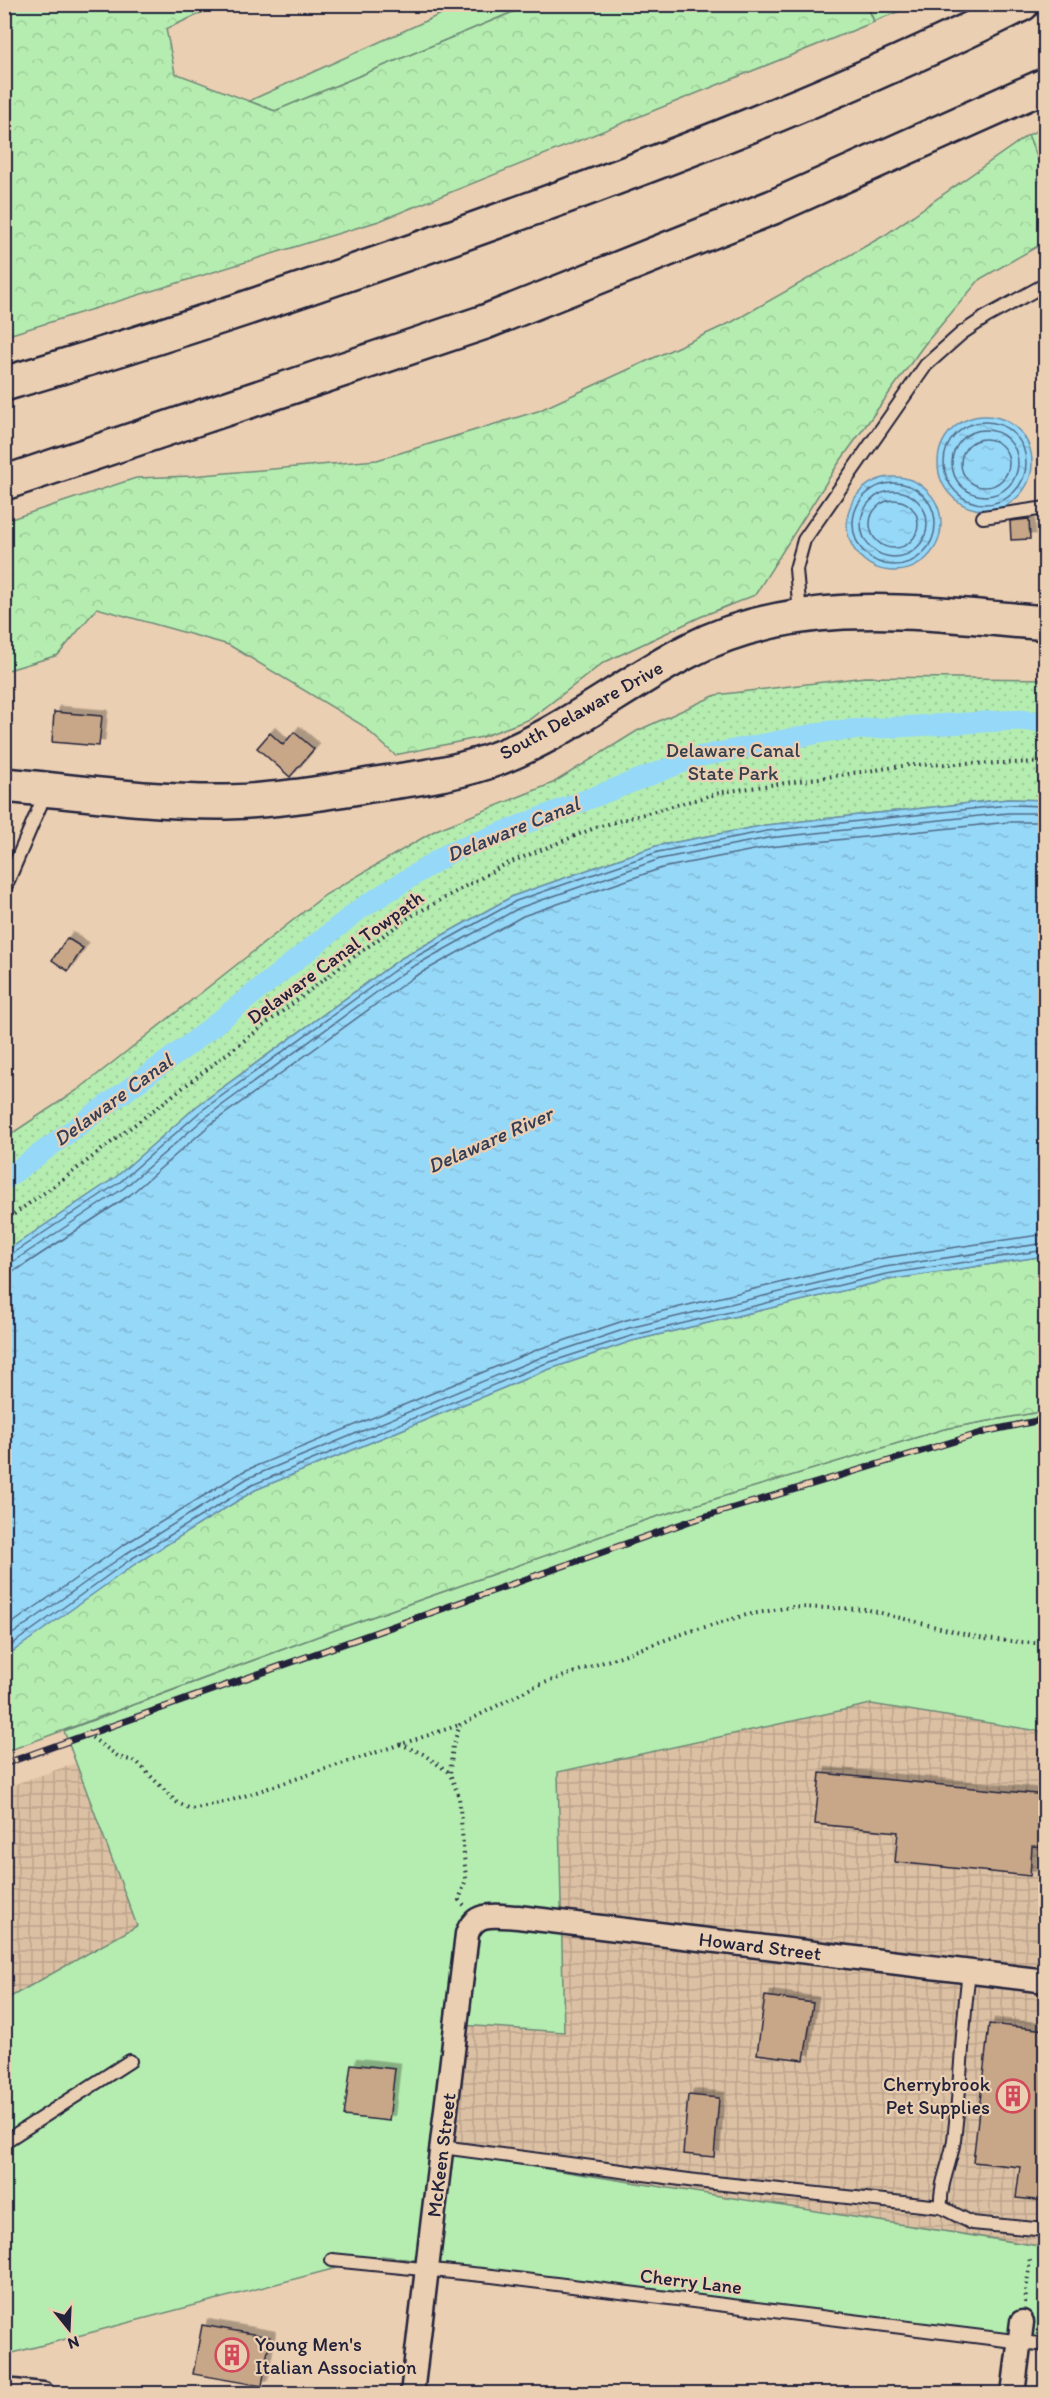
<svg xmlns="http://www.w3.org/2000/svg" width="1050" height="2398" viewBox="0 0 1050 2398" font-family="Itim,sans-serif">
	<defs>
		<pattern id="industrial-grid" width="8" height="8" patternUnits="userSpaceOnUse" patternTransform="scale(1.5)"><rect width="8" height="8" fill="#dcc0a3"/><path d="M0 4h8M4 0v8" fill="none" stroke="#bca58d"/></pattern>
		<pattern id="forest-crowns" width="20" height="18" patternUnits="userSpaceOnUse" patternTransform="scale(1.5)"><rect width="20" height="18" fill="#b5edb0"/><path d="M2 6a3 3 0 1 1 6 0M12 15a3 3 0 1 1 6 0" fill="none" stroke="#9bcb98"/></pattern>
		<pattern id="park-dots" width="8" height="8" patternUnits="userSpaceOnUse" patternTransform="scale(1.5)"><rect width="8" height="8" fill="#b5edb0"/><path d="M2 2h.1M6 6h.1" fill="none" stroke="#9bcb98" stroke-width="1.8" stroke-linecap="round"/></pattern>
		<pattern id="water-ripples" width="26" height="14" patternUnits="userSpaceOnUse" patternTransform="scale(1.5)"><rect width="26" height="14" fill="#96d8f8"/><path d="M2 4q2-2 4 0t4 0M15 11q2-2 4 0t4 0" fill="none" stroke="#81b9d6"/></pattern>
		<filter id="shadow"><feDropShadow dx="5.5" dy="-5.5" stdDeviation="0" flood-color="#0004"/></filter>
	</defs>
	<rect width="100%" height="100%" fill="#ebcfb2"/>
	<filter id="ink" filterUnits="userSpaceOnUse"><feTurbulence type="fractalNoise" baseFrequency=".0167" numOctaves="2"/><feDisplacementMap in="SourceGraphic" scale="12" xChannelSelector="R" yChannelSelector="G"/><feConvolveMatrix kernelMatrix="1 2 1 2 8 2 1 2 1" color-interpolation-filters="sRGB"/></filter>
	<g filter="url(#ink)">
		<path fill="url(#industrial-grid)" d="M872 1704 1045 1732V2247L445 2153 460 2025 564 2031 558 1772Z
			M76 1763 137 1927 5 2000 4 1788Z"/>
		<path fill="#b5edb0" stroke="#6c8876" stroke-width="1.5" d="M461 5H530L275 111 249 101Z
			M867 5H916L874 21Z
			M1045 127V176L1028 135Z
			M1045 1411V1732L871 1704 558 1772 564 2032 460 2025 445 2153 1045 2247V2339L382 2256 5 2355V2000L137 1926 64 1731 343 1627 649 1519 944 1429Z"/>
		<path fill="url(#forest-crowns)" stroke="#6c8876" stroke-width="1.5" d="M5 4 219 5 166 29 175 73 275 111 530 5H867L874 22 379 221 5 336Z
			M1028 135 1045 176V242L980 279 924 345 838 464 755 595 700 617 603 663 530 719 482 737 395 755 362 725 229 645 97 608 58 655 5 671V521L136 478 192 476 377 460 538 411 732 322 885 235Z
			M1045 1256V1411L944 1429 649 1519 343 1627 5 1752 4 1657 135 1564 255 1490 547 1370 632 1341 888 1280Z"/>
		<path fill="url(#park-dots)" stroke="#6c8876" stroke-width="1.5" d="M865 677 1045 679V800L1008 799 766 825 656 846 513 896 400 959 197 1106 116 1177 5 1252V1138L79 1089 325 895 436 830 553 783 637 731 716 695Z"/>
		<path fill="url(#water-ripples)" stroke="#688fac" stroke-width="1.5" d="M938 463a47 47 0 1 1 94 0a47 47 0 1 1-94 0Z
			M847 524a47 47 0 1 1 94 0a47 47 0 1 1-94 0Z
			M1008 799 1045 800V1256L888 1280 632 1341 547 1370 255 1490 135 1564 5 1657V1252L116 1177 197 1106 400 959 513 896 656 846 766 825Z"/>
		<g fill="none" stroke-linecap="round" stroke-linejoin="round">
			<path stroke="#506b87" stroke-width="1.5" d="M944 463a41 41 0 1 1 82 0a41 41 0 1 1-82 0Z
				M952 463a33 33 0 1 1 66 0a33 33 0 1 1-66 0Z
				M961 463a24 24 0 1 1 48 0a24 24 0 1 1-48 0Z
				M853 524a41 41 0 1 1 82 0a41 41 0 1 1-82 0Z
				M861 524a33 33 0 1 1 66 0a33 33 0 1 1-66 0Z
				M870 524a24 24 0 1 1 48 0a24 24 0 1 1-48 0Z
				M4 1256 10 1255 120 1182 201 1111 403 964 516 901 658 852 767 831 1008 805 1046 806
				M4 1264 14 1261 124 1188 206 1117 407 970 519 908 660 859 768 838 1008 813H1046
				M4 1273 18 1269 130 1195 211 1124 412 978 523 916 662 868 769 847 1009 822H1046
				M4 1629 122 1546 244 1471 539 1349 626 1320 883 1258 1046 1234
				M4 1640 127 1553 248 1478 542 1357 629 1328 885 1267 1046 1243
				M4 1650 131 1559 252 1485 544 1364 631 1336 886 1274 1046 1250"/>
			<path stroke="#96d8f8" stroke-width="21" d="M4 1180 190 1044 360 909 449 853 697 757 830 731 1017 720 1046 722"/>
		</g>
		<path fill="#c8a788" stroke="#22223b" stroke-width="1.5" filter="url(#shadow)" d="M1029 519 1030 539 1011 540 1010 521Z
			M54 712 102 716 99 746 52 742Z
			M294 732 314 749 290 777 257 748 270 733 283 745Z
			M67 938 83 948 68 971 52 960Z
			M820 1773 1046 1795V1847L1032 1846 1030 1876 895 1862 898 1832 815 1824Z
			M765 1996 813 2003 804 2060 757 2054Z
			M989 2024 1046 2030V2201L1016 2198 1020 2167 973 2162Z
			M351 2064 395 2069 389 2121 344 2116Z
			M688 2095 719 2098 714 2157 683 2154Z
			M202 2325 270 2337 262 2386 193 2374Z"/>
		<g fill="none" stroke-linecap="round" stroke-linejoin="round">
			<g stroke="#22223b" stroke-width="16">
				<path id="lane" d="M983 517 1046 508
					M800 614 796 569 804 540 926 365 962 333 986 317 1046 284
					M4 890 46 792
					M969 1971C962 2027 961 2084 954 2140 951 2162 939 2185 941 2207L972 2223 1046 2230
					M4 2142 130 2061
					M442 2147 696 2181 941 2207
					M332 2260 492 2276 1046 2345"/>
			</g>
			<g stroke="#22223b" stroke-width="27">
				<path id="street" d="M4 2390 43 2394
					M412 2394 467 1934C475 1910 497 1916 518 1917L1046 1981
					M1013 2394 1022 2322"/>
			</g>
			<g stroke="#22223b" stroke-width="38">
				<path id="highway" d="M4 384C181 332 355 273 528 210 696 149 862 84 1022 4
					M4 483 485 322 773 207 1046 85
					M4 785C78 792 153 803 227 802 277 801 327 792 377 784 413 779 450 774 484 763 558 739 620 686 688 651 799 593 926 613 1046 623"/>
			</g>
			<path stroke="#22223b" stroke-width="4" stroke-dasharray="1.5 4.5" stroke-linecap="butt" d="M4 1221 61 1181 348 961 408 918 504 865 597 827 723 792 909 765 1046 762
				M87 1734 119 1757 137 1762 176 1802 191 1809 229 1801 459 1725
				M400 1744 423 1754 450 1773
				M464 1905 459 1900 466 1879 459 1797 450 1774 453 1745 460 1725 533 1687 688 1632 746 1615 791 1607 865 1609 984 1639 1046 1644
				M1025 2303 1030 2258"/>
			<use href="#lane" stroke="#ebcfb2" stroke-width="12"/>
			<use href="#street" stroke="#ebcfb2" stroke-width="22"/>
			<use href="#highway" stroke="#ebcfb2" stroke-width="33"/>
			<g stroke="#22223b" stroke-width="7">
				<path id="rail" d="M4 1764 690 1521 988 1431 1046 1419"/>
			</g>
			<use href="#rail" stroke="#ebcfb2" stroke-width="4.5" stroke-dasharray="14" stroke-linecap="butt"/>
		</g>
	</g>
	<defs>
		<g id="building-ring" transform="scale(1.725)"><circle r="9.5" fill="#ebcfb2" stroke="#d1495b" stroke-width="1.5"/><path d="M-4-6H4V6H1V3H-1V6H-4ZM-2.5-4.3h1.7v1.8h-1.7ZM.8-4.3h1.7v1.8H.8ZM-2.5-1h1.7V.8h-1.7ZM.8-1h1.7V.8H.8Z" fill="#d1495b"/></g>
	</defs>
	<g fill-rule="evenodd">
		<use href="#building-ring" x="1013" y="2096"/>
		<use href="#building-ring" x="232" y="2355"/>
	</g>
	<g text-anchor="middle" stroke-width="4.5" stroke-linejoin="round" paint-order="stroke">
		<g font-size="20" fill="#22223b" stroke="#ebcfb2">
			<text transform="translate(581 710) rotate(-29)" y="7">South Delaware Drive</text>
			<text transform="translate(335 957) rotate(-36)" y="7">Delaware Canal Towpath</text>
			<text transform="translate(760 1946) rotate(7)" y="7">Howard Street</text>
			<text transform="translate(441 2155) rotate(-83)" y="7">McKeen Street</text>
			<text transform="translate(691 2281) rotate(7)" y="7">Cherry Lane</text>
		</g>
		<g font-size="20" fill="#38404d" stroke="#ebcfb2">
			<text x="733" y="757">Delaware Canal<tspan x="733" dy="23">State Park</tspan></text>
		</g>
		<g font-size="20" fill="#22223b" stroke="#ebcfb2" text-anchor="end">
			<text x="990" y="2091">Cherrybrook<tspan x="990" dy="23">Pet Supplies</tspan></text>
			<text x="255" y="2351" text-anchor="start">Young Men's<tspan x="255" dy="23">Italian Association</tspan></text>
		</g>
		<g font-size="21" font-style="italic" fill="#333d57" stroke="#ebcfb2">
			<text transform="translate(513 829) rotate(-22)" y="7">Delaware Canal</text>
			<text transform="translate(113 1100) rotate(-36)" y="7">Delaware Canal</text>
			<text transform="translate(490 1140) rotate(-24)" y="7">Delaware River</text>
		</g>
	</g>
	<rect width="1050" height="2398" fill="none" stroke="#ebcfb2" stroke-width="24"/>
	<rect x="12" y="12" width="1026" height="2374" fill="none" stroke="#22223b" stroke-width="2" filter="url(#ink)"/>
	<g transform="translate(69 2329) rotate(162)" stroke="#ebcfb2" stroke-width="4.5" paint-order="stroke">
	<path d="M0-4.5L10 22L0 15L-10 22Z" fill="#22223b"/>
	<text y="-9" font-size="16" font-weight="bold" text-anchor="middle" fill="#22223b">N</text>
	</g>
</svg>
